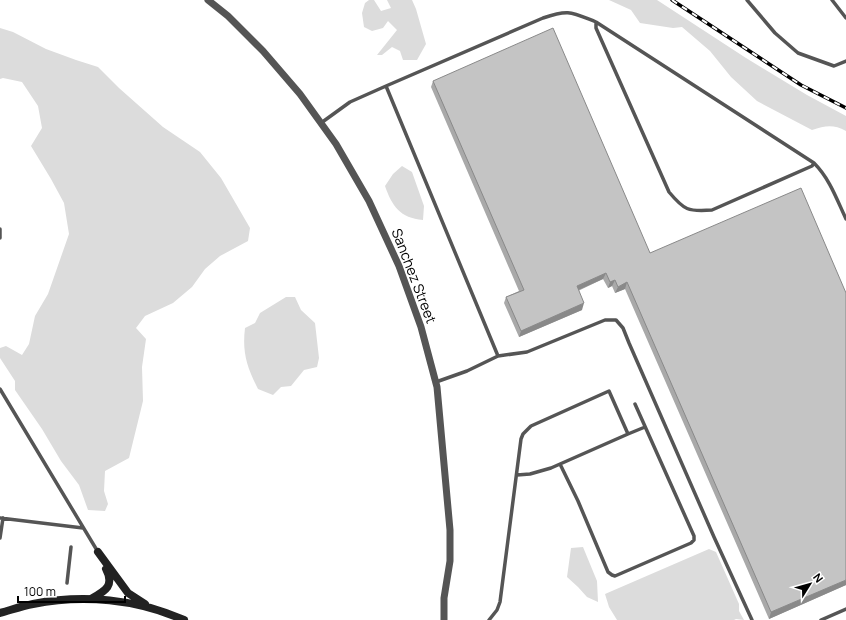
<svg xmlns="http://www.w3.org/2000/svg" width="846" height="620" viewBox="0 0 846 620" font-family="Manrope,sans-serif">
	<rect width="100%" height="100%" fill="#fff"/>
	<path fill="#dcdcdc" d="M369 0H374L381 11 391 8 387 0H412L416 9 426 44 417 60H403L400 51 392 47 382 55H377L397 30 388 21 383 28 372 31 364 27 362 13 365 3Z
		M609 0H657L746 58 807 95 846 116V131C833 124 825 126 812 130L757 101 731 77 710 51 682 27 673 28 640 23 631 10Z
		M0 28 13 32 46 49 76 60 98 67 119 88 163 127 200 152 221 178 250 228 248 241 220 256 205 269 192 287 173 303 145 316 136 328 146 339 142 367 143 401 129 458 105 471 104 491 108 504 105 511 88 510 79 485 61 461 42 429 15 390V381L0 358V348L6 346 22 355 29 344 35 316 48 294 69 234 64 203 51 179 31 146 42 128 38 106 22 82 3 78 0 79Z
		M402 166 412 172 424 206 423 220C400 218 392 206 385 186L393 174Z
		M286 297H295L301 310 315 323 319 358 317 367 304 370 291 386 281 387 273 395 258 389C247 367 242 353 245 328L255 323 260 313Z
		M583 547 597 581 598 602 587 597 578 587 567 577 571 548Z
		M709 549 716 552 739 604V611L744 620 736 619 734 620H617L609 607 605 594Z"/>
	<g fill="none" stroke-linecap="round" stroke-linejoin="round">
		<path stroke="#555" stroke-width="3.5" d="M747 0 775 33 798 53 834 66 846 61
			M832 0 846 18
			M596 22 814 163
			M386 86 543 18C569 9 571 12 596 22V28L669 192C684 210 688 212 712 210L812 166 814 163C830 179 837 200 846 219
			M321 123 350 102 386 86 498 356 467 371 436 382
			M0 229V238
			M498 356 527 352 605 320H616L623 328 629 343 714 537 752 620
			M0 389 98 552
			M628 434 645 427
			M560 464 578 501 608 572 612 575 615 576 691 543 694 540V536L635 404
			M0 518 83 528
			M0 538 3 518
			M67 583 71 547
			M489 620 497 610 500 602 521 439 523 434 531 426 609 391 628 434 551 468 530 474 517 475
			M821 620 846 609"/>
		<path stroke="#555" stroke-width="7" d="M208 0 228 16 263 51 300 94 336 144 369 201 399 266 421 327 437 387 450 530V561L444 598V620"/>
		<path stroke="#222" stroke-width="8" d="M98 552 128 593 145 604
			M91 599C105 591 115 586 106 569
			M0 613C11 610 22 606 33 604 83 594 137 599 184 620"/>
		<g stroke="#000" stroke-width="3.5">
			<path id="rail" d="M672 0 801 85 846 108"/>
		</g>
		<use href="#rail" stroke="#fff" stroke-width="2" stroke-dasharray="6" stroke-linecap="butt"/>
	</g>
	<path fill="#a9a9a9" d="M433 81 650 253 846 585 769 619 625 289 615 293 612 286 608 288 603 279 578 291 582 310 519 337 504 303 506 297 519 291 431 87Z"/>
	<path fill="#898989" d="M606 273 603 279 574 292 577 286Z
		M615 280 612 286 608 288 610 282Z
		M627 282 625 289 615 293 618 287Z
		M584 303 582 310 519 337 521 331Z
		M846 580V585L769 619 771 612Z"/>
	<path fill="#c4c4c4" stroke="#898989" d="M553 28 650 253 801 188 846 293V580L771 612 627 282 618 287 615 280 610 282 606 273 577 286 584 303 521 331 506 297 524 290 433 81Z"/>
	<g text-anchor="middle" stroke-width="3" stroke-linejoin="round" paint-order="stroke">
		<g font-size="14" fill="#000" stroke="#fff">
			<text transform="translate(414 276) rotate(69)" y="5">Sanchez Street</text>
		</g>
	</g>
	<g transform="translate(810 584) rotate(53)" stroke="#ffffff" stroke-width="3" paint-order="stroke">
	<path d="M0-3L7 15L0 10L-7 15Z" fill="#000000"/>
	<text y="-6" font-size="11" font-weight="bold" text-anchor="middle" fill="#000000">N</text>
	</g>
	<path d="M18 596v6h107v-6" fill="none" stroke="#000000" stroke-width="2"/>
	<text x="24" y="596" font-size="12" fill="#000000" stroke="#ffffff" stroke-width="3" paint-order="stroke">100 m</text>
</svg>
